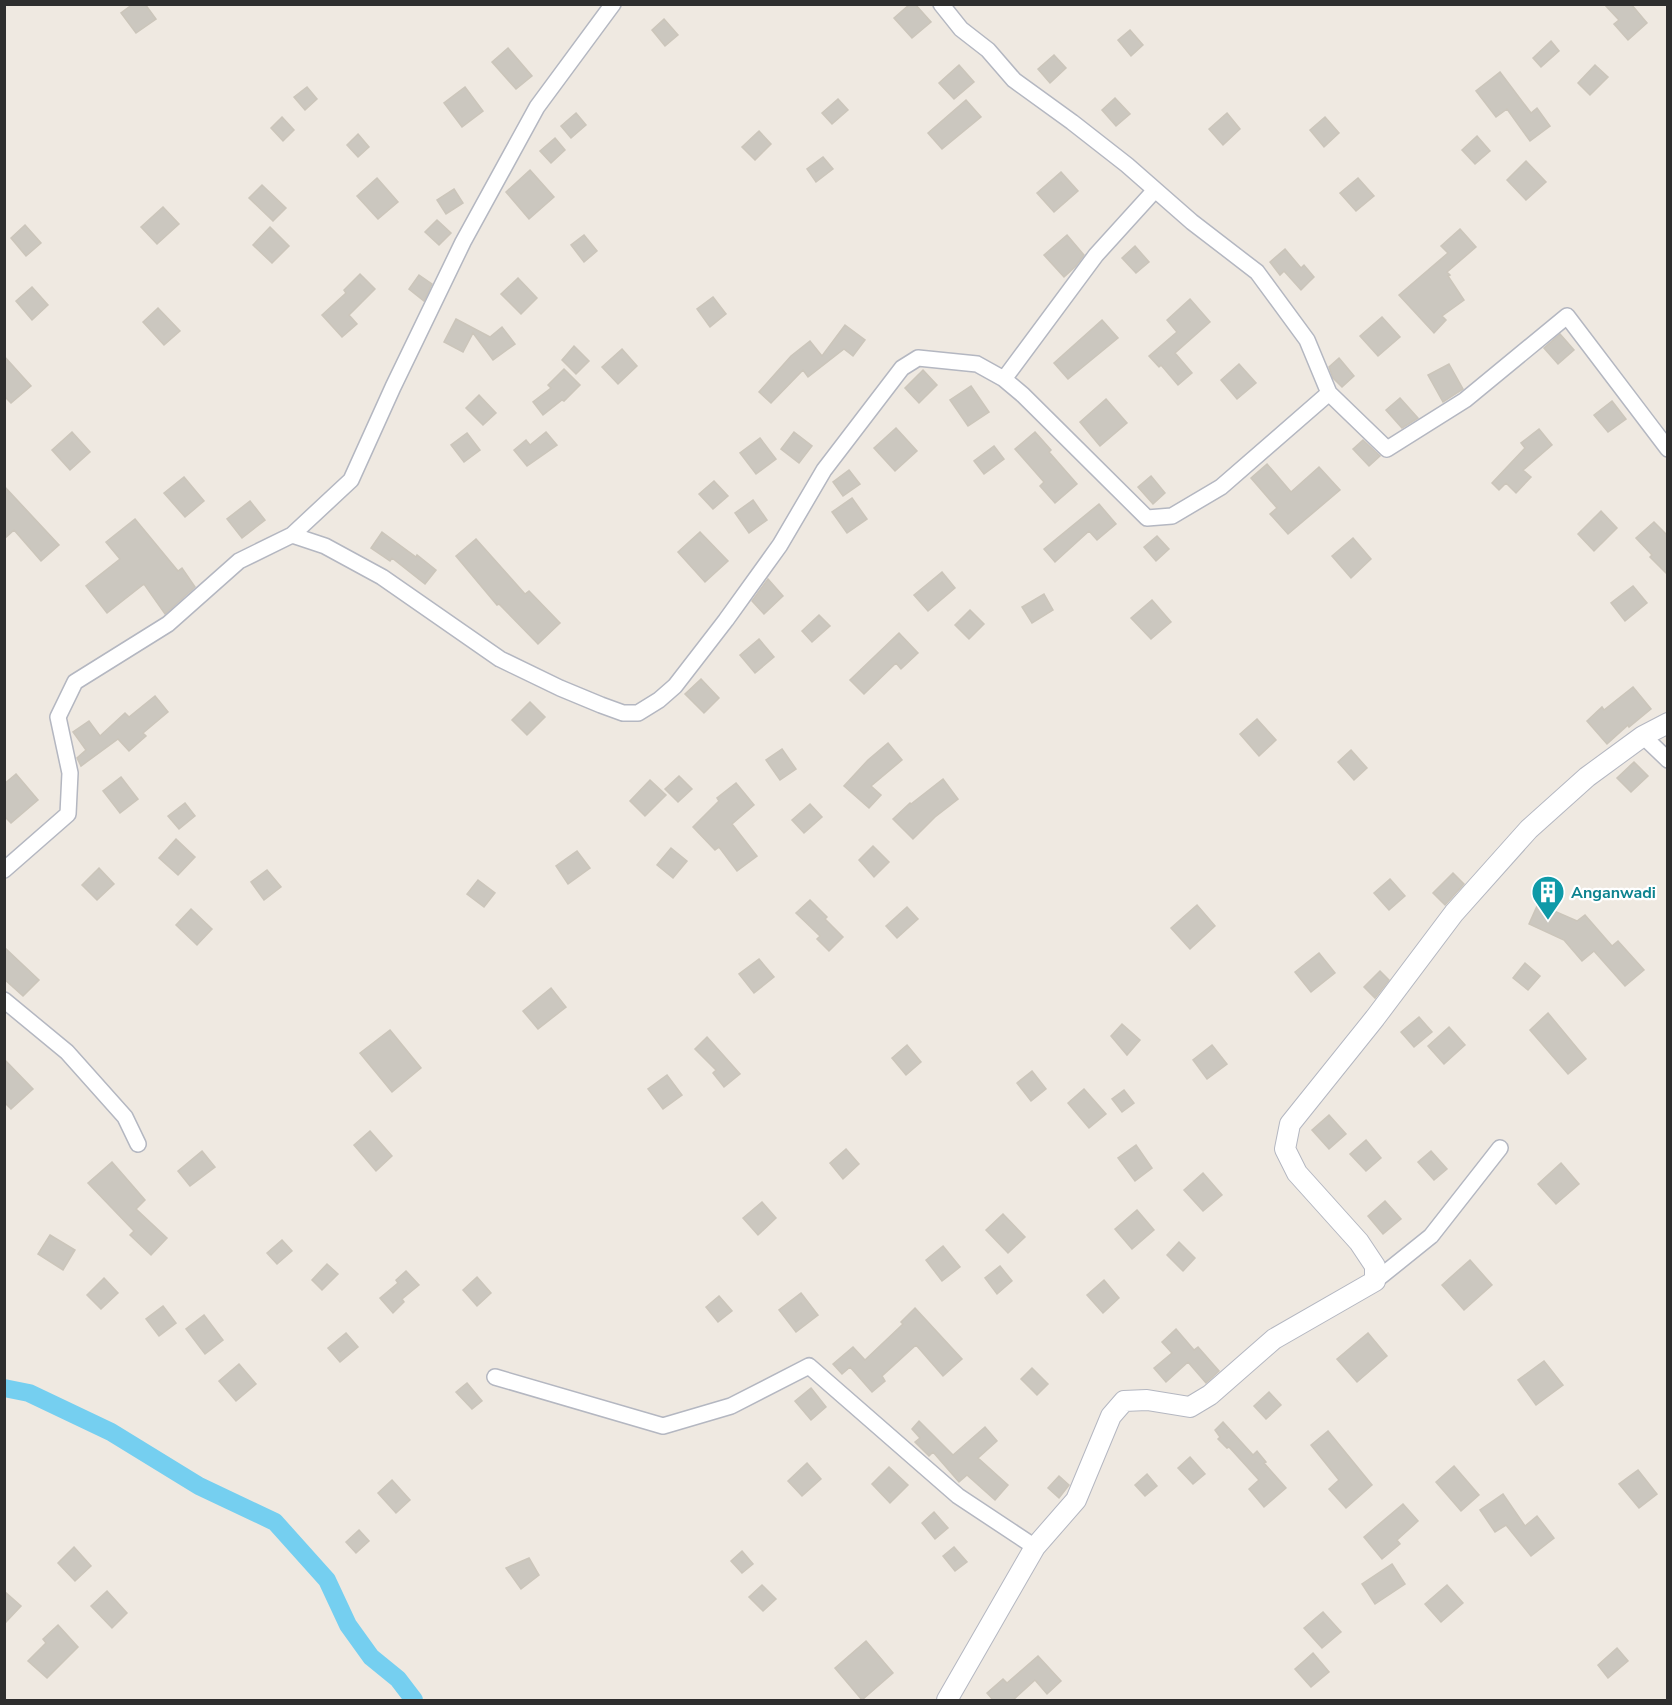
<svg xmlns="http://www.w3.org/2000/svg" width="1672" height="1705" viewBox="0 0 1672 1705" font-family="'Nunito Sans',sans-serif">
	<rect width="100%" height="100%" fill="#efe9e1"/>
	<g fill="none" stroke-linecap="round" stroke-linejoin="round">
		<path stroke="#75cff0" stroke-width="18" d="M4 1388 29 1393 111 1432 199 1486 275 1522 327 1580 348 1625 371 1657 398 1679 414 1700"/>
	</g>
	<path fill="#cbc7bf" stroke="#cbc5ba" stroke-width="1.5" d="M133 4H145L156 19 136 33 121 13Z
		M910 4H915L931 22 912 38 894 18Z
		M1604 4H1631L1647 23 1628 40 1614 24 1619 20Z
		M664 19 678 35 665 46 652 30Z
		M1130 30 1143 45 1131 56 1118 40Z
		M1551 41 1559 51 1541 67 1533 58Z
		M508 48 532 76 516 89 492 62Z
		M1054 55 1066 68 1050 83 1038 69Z
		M959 65 974 82 954 99 939 83Z
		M1595 65 1608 77 1590 95 1578 83Z
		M1500 72 1531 113 1537 108 1550 126 1530 141 1507 109 1496 117 1476 91Z
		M307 87 317 99 305 110 294 97Z
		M465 87 483 111 462 127 444 103Z
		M1115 98 1130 114 1116 126 1102 110Z
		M838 99 848 110 832 124 822 113Z
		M966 100 981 117 942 149 928 133Z
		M576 113 586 125 571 138 561 126Z
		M1227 113 1240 129 1223 145 1209 129Z
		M282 117 294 130 283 141 271 128Z
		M1325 117 1339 133 1324 147 1310 130Z
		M759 131 771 144 755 160 742 147Z
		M358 134 369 147 358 157 347 145Z
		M1477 136 1490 151 1475 164 1462 150Z
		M555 138 565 150 551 163 540 151Z
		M823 157 833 169 816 182 807 169Z
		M1526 161 1546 182 1526 200 1507 180Z
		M530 170 554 197 529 219 506 192Z
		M1061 172 1078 191 1054 212 1037 193Z
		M377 178 398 202 378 219 357 196Z
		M1358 178 1374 196 1356 211 1340 193Z
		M262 185 286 208 273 221 249 198Z
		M454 189 463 203 446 214 437 200Z
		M163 207 179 224 157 244 141 227Z
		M437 220 451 233 439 245 425 232Z
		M25 225 41 243 26 256 11 238Z
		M270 227 289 246 272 263 253 245Z
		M1460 229 1476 247 1447 272 1450 275 1448 276 1464 300 1442 316 1446 320 1434 333 1399 295 1448 253 1441 246Z
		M584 235 597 251 584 262 571 245Z
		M1067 235 1084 255 1075 267 1064 277 1044 255Z
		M1135 246 1149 262 1136 273 1122 258Z
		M1285 249 1301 268 1304 265 1314 277 1301 290 1284 271 1280 275 1270 262Z
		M360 274 375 289 349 315 357 324 342 337 322 315 346 293 344 290Z
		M419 275 432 284 424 301 409 289Z
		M518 278 537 298 521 314 501 294Z
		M32 287 48 305 32 320 16 301Z
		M713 297 726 314 710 327 697 309Z
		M1190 299 1210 322 1175 353 1192 373 1178 385 1161 365 1159 367 1149 356 1177 332 1167 320Z
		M158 308 180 331 164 345 143 322Z
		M1382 317 1400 337 1378 356 1360 336Z
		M456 319 490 337 502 327 515 344 493 360 473 333 463 352 444 342Z
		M1102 320 1118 338 1068 379 1054 363Z
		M845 325 865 340 853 356 844 349 808 377 803 370 771 403 759 392 791 356 810 341 822 356Z
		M1560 334 1574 350 1558 364 1544 348Z
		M574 346 589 361 576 374 562 360Z
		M622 349 637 366 618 384 602 367Z
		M4 356 31 386 11 403 4 396Z
		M1339 358 1354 376 1342 387 1333 378 1329 367Z
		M1239 364 1256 383 1237 399 1221 380Z
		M1449 364 1463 389 1443 402 1428 375Z
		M564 369 580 385 564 401 562 400 543 415 533 402 551 388 548 385Z
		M923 370 937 385 919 403 905 388Z
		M971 386 989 412 968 426 950 400Z
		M479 395 496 413 483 425 466 408Z
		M1400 398 1418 418 1402 428 1386 410Z
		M1106 399 1127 423 1100 446 1080 422Z
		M1612 401 1626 419 1608 432 1594 415Z
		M896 428 917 451 895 471 874 448Z
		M1539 429 1552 445 1523 470 1531 477 1516 493 1506 483 1499 490 1492 483 1525 448 1521 443Z
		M72 432 90 452 70 470 52 450Z
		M546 432 557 445 527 466 514 450 526 440 530 445Z
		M794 432 812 446 799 463 781 449Z
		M1035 432 1051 450 1049 452 1077 484 1055 503 1040 486 1044 482 1015 449Z
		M467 433 480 450 464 462 451 445Z
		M760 438 776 459 756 474 740 453Z
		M1363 440 1380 456 1369 466 1353 449Z
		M994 446 1004 459 984 474 974 461Z
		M1267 464 1291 492 1319 467 1340 490 1288 534 1270 514 1277 508 1251 478Z
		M849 470 860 484 843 496 833 482Z
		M1151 476 1165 493 1153 504 1138 487Z
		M184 477 204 501 185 517 164 493Z
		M714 481 728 496 713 509 699 494Z
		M4 486 59 545 41 561 14 530 4 539Z
		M852 498 867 519 847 533 832 512Z
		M753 500 767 520 749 533 735 513Z
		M250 501 265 520 242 538 227 519Z
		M1099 504 1116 524 1097 540 1089 531 1055 562 1044 549Z
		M1601 511 1617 528 1594 551 1578 534Z
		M135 519 178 571 182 568 195 587 165 614 144 584 107 613 86 586 120 559 106 542Z
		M1654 522 1668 536V575L1650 557 1652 555 1636 538Z
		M382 532 416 557 417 555 436 570 425 584 392 558 390 561 371 548Z
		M700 532 728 561 705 582 678 552Z
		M1157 536 1169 549 1156 561 1144 547Z
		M1353 538 1371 559 1351 578 1332 556Z
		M476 539 525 594 529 591 560 623 538 644 499 604 497 605 456 556Z
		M942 572 955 588 928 611 914 595Z
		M768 579 783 596 764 614 752 601Z
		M1633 586 1647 603 1625 621 1611 603Z
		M1044 594 1053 610 1032 623 1022 607Z
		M1152 600 1171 622 1151 639 1131 618Z
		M970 610 984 624 969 639 955 625Z
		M819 615 830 626 812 642 802 631Z
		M899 633 918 653 901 669 896 663 864 694 850 680Z
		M759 639 774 657 755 673 740 655Z
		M701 679 719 698 704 713 685 694Z
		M1633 687 1651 709 1629 727 1628 725 1607 744 1587 721 1602 707 1604 710Z
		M155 696 168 712 143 733 146 736 129 751 118 739 81 766 77 758 86 750 73 732 89 721 100 736 125 713 129 717Z
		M530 702 545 717 527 735 512 720Z
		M1257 719 1276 740 1259 756 1240 734Z
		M888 743 902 760 871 786 881 795 869 808 844 786 868 760Z
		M782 749 796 769 780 780 766 760Z
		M1351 750 1367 768 1354 780 1338 762Z
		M1634 762 1648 776 1631 792 1617 778Z
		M16 774 38 800 11 823 4 816V784Z
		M679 776 692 789 678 802 665 789Z
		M121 777 138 799 120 813 103 791Z
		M943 779 958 799 935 817 913 839 893 819 910 803 911 804Z
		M650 780 666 795 645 816 630 801Z
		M736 783 754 805 732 824 757 856 737 871 719 847 715 850 693 827 719 801 717 798Z
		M185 803 195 816 179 829 168 816Z
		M810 804 822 817 804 833 792 820Z
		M176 839 195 857 178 875 159 858Z
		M873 846 889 862 874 877 859 860Z
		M671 848 687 861 673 878 657 865Z
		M577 851 590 868 568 884 556 866Z
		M99 868 114 884 97 900 82 885Z
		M267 870 281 887 264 900 251 882Z
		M1453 873 1464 884 1445 905 1433 893Z
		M1390 879 1405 896 1389 910 1374 893Z
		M478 880 495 893 484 907 467 894Z
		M810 900 827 917 825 919 843 937 829 951 817 939 820 936 796 913Z
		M1538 904 1577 921 1585 915 1612 946 1618 941 1644 970 1625 986 1594 951 1582 961 1564 940 1529 924Z
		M1197 905 1215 926 1190 949 1171 928Z
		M907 907 918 919 897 938 886 926Z
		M191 909 212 929 197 945 176 925Z
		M4 947 39 980 23 996 4 979Z
		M1319 953 1335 973 1311 992 1295 972Z
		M759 959 774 977 754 993 739 974Z
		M1525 963 1540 976 1528 990 1513 978Z
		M1380 971 1389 980 1375 998 1364 987Z
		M551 988 566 1007 538 1029 523 1011Z
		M1548 1013 1586 1059 1568 1074 1530 1030Z
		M1419 1017 1432 1032 1414 1047 1401 1032Z
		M1122 1024 1140 1040 1127 1055 1111 1036Z
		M1449 1027 1465 1045 1444 1064 1428 1046Z
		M390 1030 421 1068 392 1092 360 1053Z
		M707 1037 740 1074 724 1087 713 1073 716 1070 695 1049Z
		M907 1045 921 1062 906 1075 892 1058Z
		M1212 1045 1227 1064 1207 1079 1193 1060Z
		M4 1059 33 1089 11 1109 4 1102Z
		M1032 1071 1046 1089 1031 1101 1017 1083Z
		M667 1075 682 1095 663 1109 648 1089Z
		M1084 1089 1106 1114 1089 1128 1068 1103Z
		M1124 1090 1134 1103 1122 1112 1112 1099Z
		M1329 1115 1346 1134 1329 1149 1312 1130Z
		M370 1131 392 1156 376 1171 354 1145Z
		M1366 1140 1381 1158 1366 1171 1350 1154Z
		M1136 1145 1152 1168 1135 1181 1118 1158Z
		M846 1149 859 1164 843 1179 830 1163Z
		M202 1151 215 1167 190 1186 178 1171Z
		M1431 1151 1447 1169 1434 1180 1418 1162Z
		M112 1162 145 1200 136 1209 167 1238 151 1255 130 1235 134 1231 88 1183Z
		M1561 1163 1579 1184 1556 1204 1538 1184Z
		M1203 1173 1222 1195 1203 1211 1184 1190Z
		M1385 1201 1401 1219 1383 1234 1368 1216Z
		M762 1202 776 1218 758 1235 743 1218Z
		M1137 1210 1154 1230 1132 1249 1115 1229Z
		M1003 1214 1025 1237 1008 1253 986 1230Z
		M50 1235 75 1250 63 1270 38 1254Z
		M282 1240 292 1251 277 1264 267 1253Z
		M1179 1242 1195 1258 1183 1271 1167 1255Z
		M943 1246 960 1267 942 1281 926 1260Z
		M1470 1260 1492 1285 1464 1310 1442 1285Z
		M327 1264 338 1274 322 1290 312 1280Z
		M1000 1266 1012 1281 997 1294 985 1278Z
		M406 1271 419 1285 402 1299 404 1302 393 1313 380 1298 398 1283 396 1280Z
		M477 1277 491 1293 477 1306 463 1290Z
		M104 1278 118 1293 101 1309 87 1295Z
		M1104 1280 1119 1298 1103 1313 1087 1295Z
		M801 1293 818 1315 796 1332 779 1310Z
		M719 1296 732 1311 718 1322 706 1307Z
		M163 1306 176 1323 159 1336 146 1319Z
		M915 1308 962 1359 943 1376 916 1345 882 1376 885 1381 872 1392 850 1367 842 1374 833 1364 853 1347 865 1360 903 1324 901 1322Z
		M204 1315 223 1340 205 1354 186 1329Z
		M1176 1329 1194 1350 1198 1347 1219 1371 1206 1383 1188 1362 1166 1382 1154 1368 1172 1353 1162 1342Z
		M346 1333 358 1347 340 1362 328 1348Z
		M1368 1333 1387 1356 1357 1382 1337 1359Z
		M1544 1361 1563 1385 1536 1405 1518 1380Z
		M239 1364 256 1384 236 1401 219 1381Z
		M1032 1368 1048 1384 1037 1395 1021 1379Z
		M467 1383 482 1401 472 1409 456 1392Z
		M811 1388 826 1407 811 1420 795 1401Z
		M1269 1392 1281 1405 1266 1419 1254 1406Z
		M919 1421 953 1455 985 1427 997 1441 978 1458 1008 1485 995 1500 967 1475 959 1482 933 1452 929 1456 915 1442 920 1438 912 1429Z
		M1223 1422 1253 1455 1257 1451 1266 1462 1264 1463 1286 1488 1264 1507 1249 1489 1259 1480 1229 1447 1227 1448 1218 1439 1220 1437 1215 1430Z
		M1328 1431 1372 1485 1346 1508 1329 1489 1339 1480 1311 1445Z
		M1190 1457 1205 1474 1193 1484 1178 1468Z
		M807 1463 821 1479 802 1496 788 1481Z
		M1454 1466 1479 1495 1461 1511 1436 1482Z
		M889 1467 908 1485 890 1503 872 1484Z
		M1638 1470 1657 1494 1639 1508 1619 1484Z
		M1147 1474 1157 1486 1145 1496 1135 1485Z
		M1059 1476 1069 1485 1059 1498 1048 1488Z
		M392 1480 410 1500 396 1513 378 1493Z
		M1503 1494 1525 1526 1537 1516 1554 1538 1531 1556 1506 1525 1495 1532 1480 1510Z
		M1403 1504 1418 1521 1397 1540 1400 1544 1382 1559 1364 1537Z
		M934 1512 948 1528 935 1539 922 1523Z
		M359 1530 369 1541 356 1553 346 1542Z
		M74 1547 91 1566 75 1581 58 1563Z
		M954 1547 967 1562 955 1571 943 1556Z
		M742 1551 753 1564 742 1573 731 1561Z
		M529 1558 539 1575 521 1589 506 1568Z
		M1392 1564 1405 1584 1375 1604 1362 1584Z
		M762 1585 776 1599 763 1611 749 1597Z
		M1447 1585 1463 1603 1441 1622 1425 1604Z
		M4 1591 21 1606 4 1624Z
		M107 1591 127 1613 112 1628 91 1606Z
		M1323 1612 1341 1632 1322 1648 1304 1628Z
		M58 1625 78 1647 47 1678 28 1661 46 1643 43 1639Z
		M866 1641 893 1673 862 1700 835 1668Z
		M1617 1648 1628 1661 1608 1678 1598 1665Z
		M1313 1653 1329 1672 1311 1687 1295 1669Z
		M1038 1656 1061 1681 1047 1694 1035 1680 1012 1701H994L987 1693 1003 1679 1007 1683Z"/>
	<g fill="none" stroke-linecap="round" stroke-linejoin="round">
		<g stroke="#b4b7c1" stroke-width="18">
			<path id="minor" d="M941 4 961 29 988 50 1014 80 1072 122 1127 165 1192 222 1257 272 1307 340 1329 393 1387 449 1465 400 1567 316 1668 449
				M1004 379 1096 255 1155 190
				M292 535 325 546 382 577 500 659 560 688 601 705 623 713H638L659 700 675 686 726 620 780 545 824 470 902 368 918 358 977 364 1004 379 1023 395 1147 518 1172 516 1221 487 1329 393
				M1643 736 1668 760
				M4 870 68 814 70 773 58 717 75 682 168 624 239 561 292 535 351 480 393 387 463 242 537 107 613 4
				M4 1000 67 1052 125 1117 138 1144
				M1375 1281 1431 1236 1500 1148
				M495 1377 663 1426 731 1406 809 1366 958 1496 1035 1547"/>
		</g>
		<g stroke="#b4b7c1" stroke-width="22">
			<path id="tertiary" d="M947 1700 1035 1547 1076 1500 1111 1416 1124 1401 1147 1400 1190 1407 1210 1395 1274 1339 1375 1281V1266L1359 1242 1297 1173 1285 1149 1290 1124 1375 1018 1454 913 1529 829 1587 777 1643 736 1668 723"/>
		</g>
		<use href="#minor" stroke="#fff" stroke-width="15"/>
		<use href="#tertiary" stroke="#fff" stroke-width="20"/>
	</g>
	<defs>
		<g id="building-pin" transform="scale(1.725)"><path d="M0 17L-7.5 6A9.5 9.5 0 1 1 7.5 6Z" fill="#0f9aa8" stroke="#fff"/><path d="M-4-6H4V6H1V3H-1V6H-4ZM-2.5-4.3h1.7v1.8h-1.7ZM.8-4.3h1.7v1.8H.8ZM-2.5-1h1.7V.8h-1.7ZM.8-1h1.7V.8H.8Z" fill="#fff"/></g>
	</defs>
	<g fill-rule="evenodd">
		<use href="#building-pin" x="1548" y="892"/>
	</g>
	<g text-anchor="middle" stroke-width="4.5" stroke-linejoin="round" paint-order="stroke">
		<g font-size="16" font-weight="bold" fill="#0d838f" stroke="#fff" text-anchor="start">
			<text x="1571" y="898">Anganwadi</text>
		</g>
	</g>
	<rect width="1672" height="1705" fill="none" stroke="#2e2e2e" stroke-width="12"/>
</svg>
